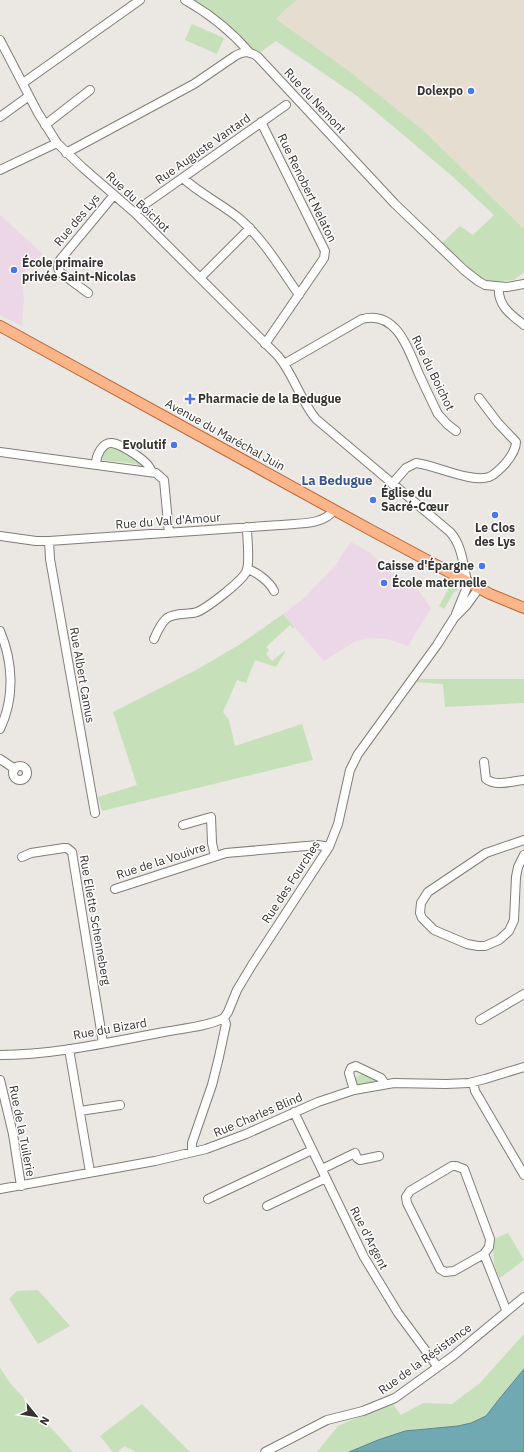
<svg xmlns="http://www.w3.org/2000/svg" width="524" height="1452" viewBox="0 0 524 1452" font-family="'IBM Plex Sans',sans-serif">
	<rect width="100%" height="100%" fill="#ebe7e2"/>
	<path fill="#e6ddd1" d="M297 0H524V229L424 131 349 71 276 19 287 8Z"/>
	<path fill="#ecd7e6" d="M0 215 43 254 30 269 25 271 22 278 24 298 22 326 0 315Z
		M351 542 370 553 381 563 383 568 415 585 431 608 408 646 388 639 369 638 356 641 324 661 283 614 304 598 335 566Z"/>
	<path fill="#c6e0ba" d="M193 0H297L287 8 276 19 349 71 424 131 524 229V272L514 280 492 282 479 277 442 243 460 226 473 235 494 215 452 176 357 96 276 41 258 54 230 28Z
		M192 24 224 38 217 54 185 40Z
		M109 446 117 447 148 468 137 467V464L102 460 101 463 99 461V456Z
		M451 584 457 587 458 591 454 592 444 609 439 606Z
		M283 614 294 627V629L290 625 266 647 269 650 266 654 272 661 284 651 285 652 276 667 255 660 246 683 237 680 223 712 229 720 235 746 302 724 313 760 102 811 98 797 137 785 113 712 196 670 239 645Z
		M417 679H524V703L445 707 443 684 416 682Z
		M364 1073 378 1079 379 1083 356 1087 355 1081 356 1077Z
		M508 1233 524 1260 500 1278C492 1264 493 1255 494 1239Z
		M38 1290 70 1326 38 1344 9 1299 17 1291Z
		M524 1334V1369L500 1398 486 1416 471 1423 458 1426 405 1431 378 1440 349 1452H317L338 1426 392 1403 401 1415 423 1403 452 1404 480 1383Z
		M0 1368 11 1384 73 1452H0Z
		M142 1404 190 1452H136L124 1446 118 1452H113L100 1436Z"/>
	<path fill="#71a9b3" stroke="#5f868c" d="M524 1369V1452H349L378 1440 405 1431 458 1426 471 1423 486 1416 500 1398Z"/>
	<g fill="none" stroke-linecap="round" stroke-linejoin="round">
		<g stroke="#817d78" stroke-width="10">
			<path id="minor" d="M185 0C210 14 231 31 250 53
				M0 40 38 113 57 143 82 167 135 213 278 356C294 375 300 400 316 419L450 532C462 545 463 564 467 581
				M23 83 140 0
				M0 117 29 96
				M261 122 325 251 324 258 265 344
				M45 125 90 90
				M66 153 194 84 235 56C244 51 250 51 258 57L395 204 464 270 478 281 485 285 507 287 524 284
				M0 170 57 143
				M183 178C200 194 222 204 240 219 264 240 281 269 299 295
				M135 213 144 205 286 105
				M200 278 250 228
				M499 287C497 305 511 315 524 325
				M88 293 61 273C57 269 57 265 60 260L114 195
				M284 364 362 319C396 310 408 348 418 372 425 387 431 400 438 414L447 424 456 431
				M0 452 156 473 164 480 169 533
				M96 464C96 456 102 442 112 443 121 444 150 462 151 471
				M392 484 406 468 416 463C435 465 471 483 489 477 495 475 500 469 505 464 510 458 516 450 516 442L498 423 479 398
				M0 536 36 541H49L280 525C296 523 323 526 334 510
				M49 541 50 559 95 813
				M247 569C257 572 270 582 274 591
				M456 614 469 582
				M0 631C13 662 15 698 0 729
				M154 639C157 632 161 623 167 618 176 612 188 615 197 612 207 608 244 580 247 570 250 559 247 540 247 527
				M0 759 15 769
				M484 762 486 779C497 787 511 781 524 780
				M13 773a7 7 0 1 1 14 0a7 7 0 1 1-14 0Z
				M183 825 211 817 212 843 215 856
				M524 840 486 853 428 892 421 903 420 913 422 918 434 930 467 944 478 946H485L499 940 509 931 514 920 516 877 518 867 524 855
				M22 857 31 853 64 848H67L72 852 103 1043
				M115 889 226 853 318 845 329 847
				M480 1020 524 994
				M69 1049 90 1172
				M0 1055C55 1055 110 1042 164 1032 180 1029 210 1026 224 1018
				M0 1080 13 1134 21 1186
				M473 1082 475 1091 524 1175
				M354 1090 349 1073 351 1068 356 1066 381 1078 385 1084
				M80 1111 120 1105
				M294 1112 364 1257 398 1313 437 1366
				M192 1152V1143L212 1085 219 1057 226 1024 224 1018 228 1012 237 990 252 965 329 847 338 824 350 770 358 754 437 645 454 618 466 606 479 588
				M322 1169 355 1153 357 1158 360 1160 379 1156
				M0 1189 155 1161 206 1149 246 1134 318 1102 354 1090 394 1083 446 1084 469 1083 485 1079 524 1067
				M208 1199 312 1150
				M267 1206 326 1178
				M484 1254 454 1271 445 1272 440 1269 407 1203 406 1197 410 1191 452 1166H456L464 1169 490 1239 489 1247 484 1254 505 1307 507 1311
				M265 1452 327 1420 363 1411 395 1398 453 1356 524 1297"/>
		</g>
		<g stroke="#b56638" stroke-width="12">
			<path id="major" d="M0 326 367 528 490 594 524 608"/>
		</g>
		<use href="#minor" stroke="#fff" stroke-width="8"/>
		<use href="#major" stroke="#fcb489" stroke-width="10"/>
	</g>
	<g fill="#4a77e9" stroke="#fff" stroke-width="1.5">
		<circle cx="471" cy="91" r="4"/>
		<circle cx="14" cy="270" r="4"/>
		<path d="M188 393h4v4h4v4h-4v4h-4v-4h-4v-4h4z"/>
		<circle cx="174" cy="445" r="4"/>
		<circle cx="373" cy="500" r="4"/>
		<circle cx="495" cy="515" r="4"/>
		<circle cx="482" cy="566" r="4"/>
		<circle cx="384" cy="583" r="4"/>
	</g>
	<g text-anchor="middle" stroke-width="3" stroke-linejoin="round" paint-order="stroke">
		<g font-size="12" font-weight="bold" fill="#353331" stroke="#fff" text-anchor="start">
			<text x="463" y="95" text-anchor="end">Dolexpo</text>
			<text x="22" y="267">École primaire<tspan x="22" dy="14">privée Saint-Nicolas</tspan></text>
			<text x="198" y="403">Pharmacie de la Bedugue</text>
			<text x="166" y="449" text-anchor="end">Evolutif</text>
			<text x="381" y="497">Église du<tspan x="381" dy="14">Sacré-Cœur</tspan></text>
			<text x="495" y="532" text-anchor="middle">Le Clos<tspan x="495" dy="14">des Lys</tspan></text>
			<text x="474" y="570" text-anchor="end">Caisse d'Épargne</text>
			<text x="392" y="587">École maternelle</text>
		</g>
		<g font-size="12" fill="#353331" stroke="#fff">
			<text transform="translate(315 101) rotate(47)" y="4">Rue du Nemont</text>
			<text transform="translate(203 149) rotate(-35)" y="4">Rue Auguste Vantard</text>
			<text transform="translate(307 188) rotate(64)" y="4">Rue Renobert Nelaton</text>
			<text transform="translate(138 202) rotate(43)" y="4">Rue du Boichot</text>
			<text transform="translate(77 220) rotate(-50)" y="4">Rue des Lys</text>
			<text transform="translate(433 373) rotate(64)" y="4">Rue du Boichot</text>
			<text transform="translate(225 435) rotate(29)" y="4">Avenue du Maréchal Juin</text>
			<text transform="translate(168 521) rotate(-4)" y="4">Rue du Val d'Amour</text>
			<text transform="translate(82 675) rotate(80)" y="4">Rue Albert Camus</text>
			<text transform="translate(161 861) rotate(-18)" y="4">Rue de la Vouivre</text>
			<text transform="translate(291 882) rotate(-57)" y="4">Rue des Fourches</text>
			<text transform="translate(95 920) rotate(80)" y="4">Rue Eliette Schenneberg</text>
			<text transform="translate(110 1029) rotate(-10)" y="4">Rue du Bizard</text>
			<text transform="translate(258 1115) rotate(-23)" y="4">Rue Charles Blind</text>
			<text transform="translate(22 1131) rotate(79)" y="4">Rue de la Tuilerie</text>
			<text transform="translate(369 1238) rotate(63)" y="4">Rue d'Argent</text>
			<text transform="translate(425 1359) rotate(-36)" y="4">Rue de la Résistance</text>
		</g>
		<g font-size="13" font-weight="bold" fill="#3a538d" stroke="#fff">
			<text x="337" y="485">La Bedugue</text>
		</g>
	</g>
	<g transform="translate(36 1416) rotate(120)" stroke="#ffffff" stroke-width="3" paint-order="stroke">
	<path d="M0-3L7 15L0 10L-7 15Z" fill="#353331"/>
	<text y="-6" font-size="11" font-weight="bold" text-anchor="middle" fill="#353331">N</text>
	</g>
</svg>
